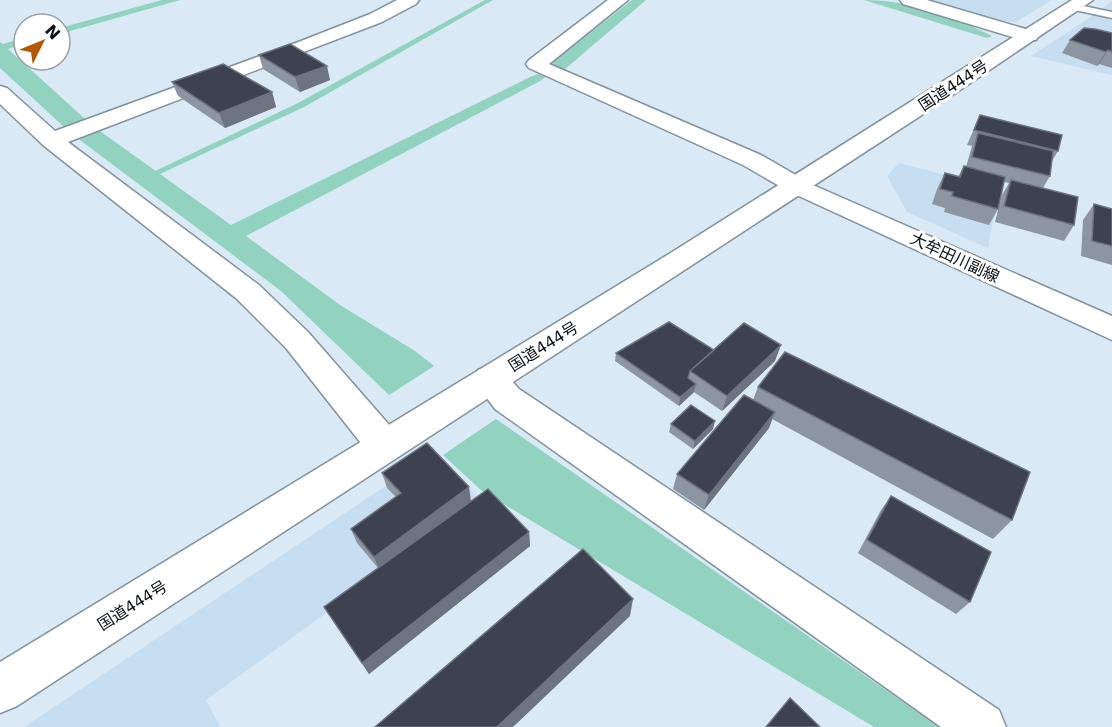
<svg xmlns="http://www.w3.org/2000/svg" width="1112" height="727" viewBox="0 0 1112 727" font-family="'DejaVu Sans','Noto Sans JP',sans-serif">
	<rect width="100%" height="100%" fill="#d9e9f6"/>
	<path fill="#c7def0" d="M921 0H1052L1016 22 986 19Z
		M1112 1V75L1031 56 1086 20Z
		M899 163 999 189 988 248 907 212 887 176Z
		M435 453 481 501 206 700 220 727H24Z"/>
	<path fill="#92d3bf" d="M162 0H180L60 34V28Z
		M632 0H646L565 69 547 75 542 80 246 236 340 305 415 351 434 366 389 395 281 291 80 140V130L63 126 0 68V42L3 44 24 38V44L8 49 84 118 88 125 100 131 231 225 530 77 550 70 554 61Z
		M864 0C909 0 952 16 992 36L987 38Z
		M496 419 939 727H874L482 491 443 455Z"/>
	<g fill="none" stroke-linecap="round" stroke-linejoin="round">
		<path fill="#92d3bf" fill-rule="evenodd" d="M485 0H493L304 107 160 174H154L153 172 298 103Z"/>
		<g stroke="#82919d" stroke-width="3">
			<path id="service" d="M1074 4 1112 12V18L1070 9 1068 7Z"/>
		</g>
		<g stroke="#82919d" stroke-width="3">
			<path id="minor" d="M397 0H419L416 4 382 22 68 142 259 285 308 332 397 434 402 445 397 456 384 460 371 456 286 348 237 299 43 145 0 104V86L7 88 55 131 301 41 370 14Z
				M608 0H628L549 64 761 155 806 181 810 186 806 191 797 194 788 191 743 165 529 68 526 64 529 60Z
				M900 0H927L1036 32 1038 36 1036 40H1022L903 4Z
				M490 366 502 370 519 389 999 710 1006 727H941L495 409 473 379 478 370Z"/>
		</g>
		<g stroke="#82919d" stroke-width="3">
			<path id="primary" d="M797 178 1112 316V340L788 191 784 186 788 181Z"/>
		</g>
		<g stroke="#82919d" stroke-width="3">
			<path id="trunk" d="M1072 0H1093L957 92 17 706 0 713V662L669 254Z"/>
		</g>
		<use href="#service" fill="#fff" fill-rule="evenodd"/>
		<use href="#minor" fill="#fff" fill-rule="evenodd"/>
		<use href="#primary" fill="#fff" fill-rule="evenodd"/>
		<use href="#trunk" fill="#fff" fill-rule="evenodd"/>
	</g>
	<path fill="#8c95a2" d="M1112 33V68L1099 64 1097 66 1062 53 1070 40Z
		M259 55 330 80 300 92 263 69Z
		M172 82 272 92 276 107 225 128 178 96Z
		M980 115 1058 151 1052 161 1050 176 1043 188 1074 225 1064 241 995 222 1002 195 1009 183 1004 182 998 209 989 225 944 212 945 208 932 204 937 189 945 173 958 177 964 166 966 167 972 146 967 145Z
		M1094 204 1112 209V265L1081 256 1083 220Z
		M714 350 775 361 722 411 694 392 679 406 615 361 616 353Z
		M758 387 1012 520 993 539 772 419 769 428 704 510 673 489 677 474 753 400Z
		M671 424 713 429 693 449 669 432Z
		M382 473 471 501 529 532 530 546 369 674 332 619 378 568 357 543 351 529 396 497 387 488Z
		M891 496 970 602 956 614 858 553 881 510Z"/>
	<path fill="#6c7381" d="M1108 50 1099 64 1097 66 1106 52Z
		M327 66 330 80 300 92 295 77Z
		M272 92 276 107 225 128 219 113Z
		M781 345 775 361 722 411 727 396Z
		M696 384 694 392 679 406 680 397Z
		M775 412 769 428 704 510 709 495Z
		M715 421 713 429 693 449 695 441Z
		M469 487 471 501 380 571 374 557Z
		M529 532 530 546 369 674 362 663Z
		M633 599 630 616 513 727H497Z"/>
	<path fill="#3e414f" stroke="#6c7381" stroke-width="1.5" d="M1084 28 1095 29 1112 33V52L1108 50 1106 52 1070 40Z
		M290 44 327 66 295 77 259 55Z
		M223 64 272 92 219 113 172 82Z
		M980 115 1062 135 1058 151 974 130Z
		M978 133 1053 151 1050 176 972 157Z
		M964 166 1005 177 998 209 952 196 953 192 940 189 945 173 960 177Z
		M1011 180 1078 197 1074 225 1004 206Z
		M1094 204 1112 209V246L1092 241Z
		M669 322 714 350 690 371 688 378 696 384 680 397 616 353Z
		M744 323 781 345 727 396 690 371Z
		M785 352 1030 472 1012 520 758 387Z
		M744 395 775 412 709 495 677 474Z
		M691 405 715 421 695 441 671 424Z
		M427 443 469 487 374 557 351 529 401 493 382 473Z
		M488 489 529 532 362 663 324 607Z
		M891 496 991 552 970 602 867 540Z
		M583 549 633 599 497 727H375Z
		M790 698 820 727H766Z"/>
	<g text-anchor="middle" stroke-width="6" stroke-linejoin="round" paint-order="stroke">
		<g font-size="16" fill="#090f13" stroke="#fff">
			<text transform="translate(953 85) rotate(-33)" y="6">国道444号</text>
			<text transform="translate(955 257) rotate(25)" y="6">大牟田川副線</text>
			<text transform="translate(543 346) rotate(-32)" y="6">国道444号</text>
			<text transform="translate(132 605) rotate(-32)" y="6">国道444号</text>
		</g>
	</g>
	<g transform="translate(42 42) rotate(47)"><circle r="28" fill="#ffffff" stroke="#9d9fa1" stroke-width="1.5"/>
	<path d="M0-4.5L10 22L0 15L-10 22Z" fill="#b45800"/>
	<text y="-9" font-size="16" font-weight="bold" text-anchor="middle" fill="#090f13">N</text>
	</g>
</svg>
